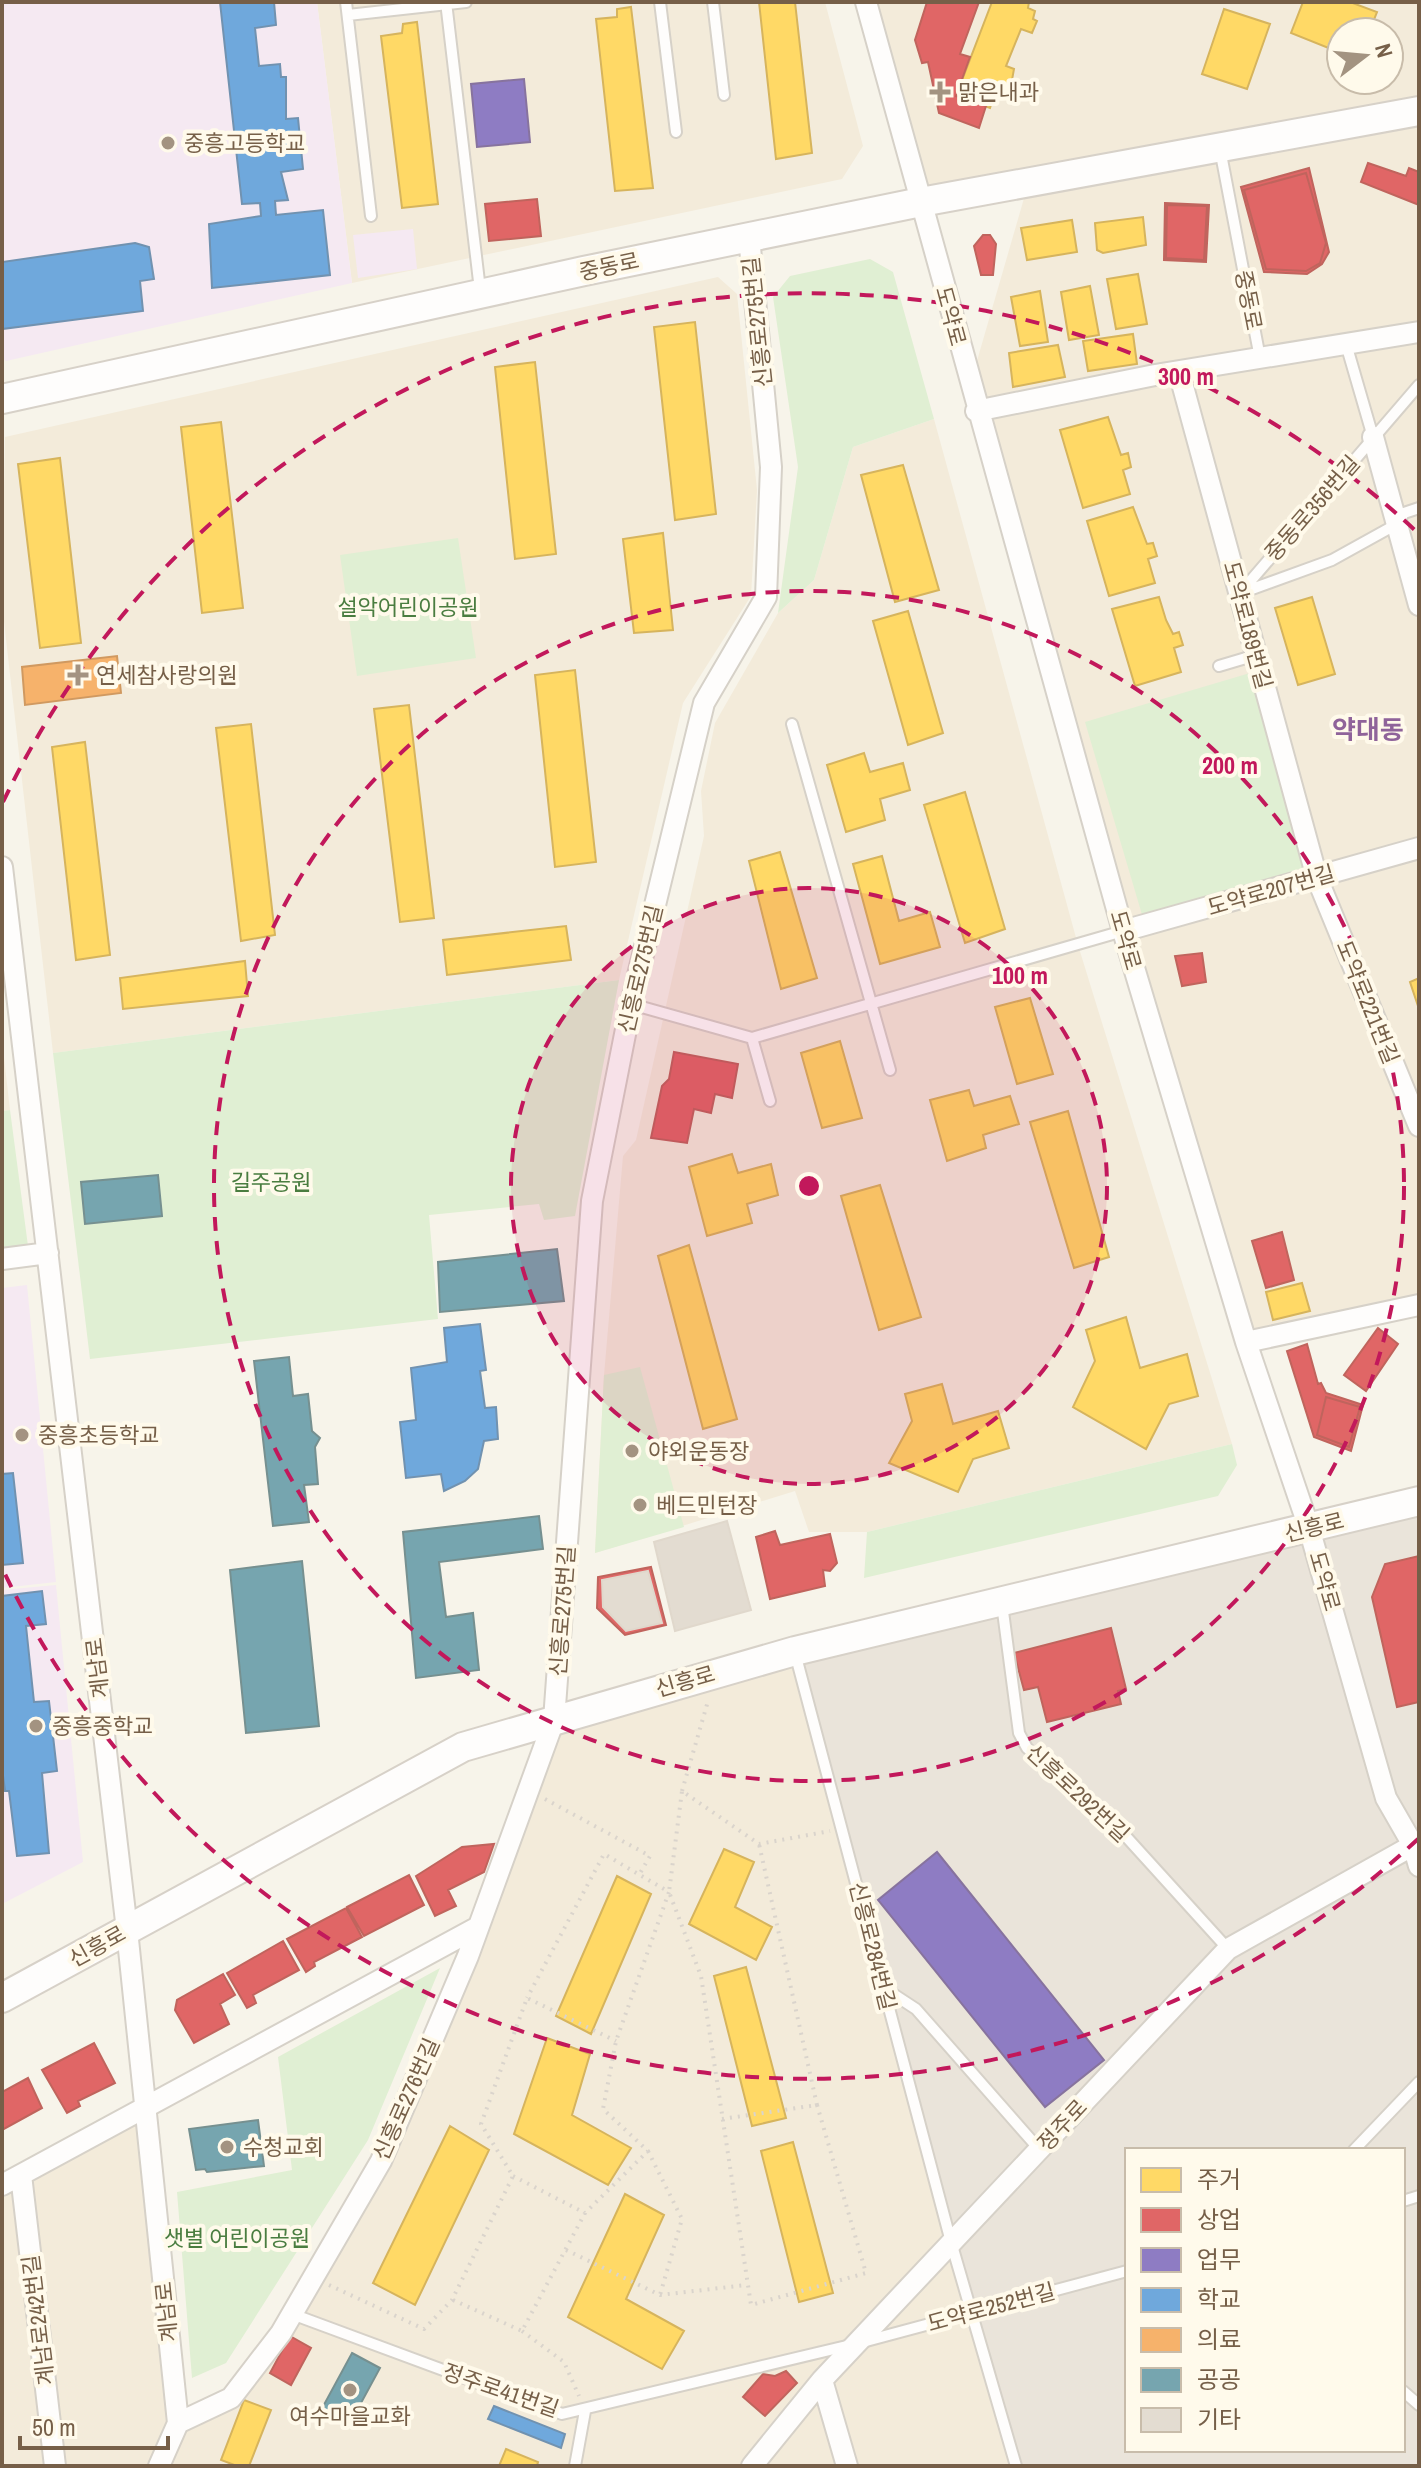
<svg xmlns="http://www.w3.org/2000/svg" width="1421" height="2468" viewBox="0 0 1421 2468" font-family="'Archivo Narrow','Noto Sans KR',sans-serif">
	<rect width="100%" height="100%" fill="#f7f4ea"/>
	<path fill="#f3ebda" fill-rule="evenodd" d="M317 2H825L863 146 842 179 352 283Z
		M874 2H1419V1305L1246 1342 970 385 1029 181 921 202ZM1341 32H1389V80H1341Z
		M718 277 737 294 757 490 751 596 683 703 619 980 53 1053 2 604 5 437Z
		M934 419 1078 945 1232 1444 867 1532H809L795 1491 595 1553 604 1375 623 1156 636 1140 704 836 701 791 715 723 778 613 814 580 853 447Z
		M2 1040 10 1110 2 1111Z
		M795 1651 1016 2466H2V2185L145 2109 178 2422 231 2398 381 2161 554 1720Z"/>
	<path fill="#eae4da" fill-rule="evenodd" d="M1419 1502V2466H1017L795 1651ZM1127 2150H1403V2450H1127Z"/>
	<path fill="#f5e9f2" d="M2 2H317L352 283 6 361 2 358Z
		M413 229 417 269 358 278 353 235Z
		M27 1285 56 1582 2 1588V1288Z
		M56 1585 83 1862 2 1904V1590Z"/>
	<path fill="#e0efd3" d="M870 259 893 272 934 419 853 447 814 580 778 613 798 467 773 297 790 276Z
		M458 538 476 658 357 676 340 555Z
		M1250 673 1304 872 1143 918 1085 722Z
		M619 980 575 1216 544 1220 539 1204 429 1215 438 1319 90 1359 53 1053Z
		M10 1110 28 1246 2 1249V1111Z
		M640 1367 684 1527 595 1553 604 1375Z
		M1232 1444 1237 1465 1218 1496 864 1578 867 1532Z
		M440 1968 368 2140 226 2363 192 2378 177 2192 292 2170 278 2057Z"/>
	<path fill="#ffd966" stroke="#d6b45d" stroke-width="2" d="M759 2H795L812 153 776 159Z
		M992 2H1029L1028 8 1035 11 1033 19 1037 21 1032 33 1021 29 1006 66 1014 69 1010 91 997 86 990 108 956 96Z
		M1303 2H1350L1377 12 1369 32H1341V53L1291 33Z
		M631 7 653 188 615 191 596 19 617 17V9Z
		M1224 9 1270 24 1247 89 1202 74Z
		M417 22 438 204 402 208 381 36 402 33 403 24Z
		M1143 217 1146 245 1103 253 1097 250 1095 223Z
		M1072 220 1077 252 1027 260 1021 228Z
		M1138 274 1147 324 1116 329 1107 279Z
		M1090 286 1099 335 1069 340 1061 292Z
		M1040 291 1048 342 1020 346 1011 297Z
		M695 322 716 514 675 520 654 327Z
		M1133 334 1137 364 1088 371 1083 341Z
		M1058 345 1065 377 1013 387 1009 353Z
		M535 362 556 554 515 559 495 367Z
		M1108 417 1121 455 1128 453 1131 467 1123 470 1130 494 1083 508 1060 430Z
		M221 422 243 608 202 613 181 427Z
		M60 458 81 643 40 648 18 464Z
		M903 465 939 590 895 602 861 475Z
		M1133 507 1147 544 1153 543 1157 556 1148 559 1155 583 1109 596 1087 521Z
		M663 533 673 630 634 633 623 539Z
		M1159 597 1166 620 1173 634 1179 632 1183 645 1174 648 1181 672 1135 686 1112 609Z
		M1312 597 1335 674 1298 685 1275 608Z
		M908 611 943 733 908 745 873 621Z
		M575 670 596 862 555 867 535 675Z
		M409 705 434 918 400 922 374 709Z
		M251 724 275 935 241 941 216 728Z
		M85 742 110 955 76 960 52 747Z
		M864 753 870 772 903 763 910 790 880 799 885 820 846 832 827 765Z
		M965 792 1005 929 965 943 924 805Z
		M780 852 817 978 781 989 749 861Z
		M882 856 899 921 930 912 940 947 880 964 853 864Z
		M566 926 571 960 447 975 443 940Z
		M245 961 248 996 123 1009 120 978Z
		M1419 978V1009L1410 982Z
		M1030 998 1053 1074 1017 1084 995 1007Z
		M840 1041 862 1118 822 1128 801 1053Z
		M969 1090 974 1106 1010 1096 1019 1124 983 1135 986 1148 947 1161 930 1100Z
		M1068 1111 1109 1257 1074 1268 1030 1122Z
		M732 1154 738 1173 771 1164 778 1195 747 1204 752 1223 707 1236 689 1167Z
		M880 1185 921 1317 879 1330 841 1196Z
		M689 1245 737 1419 703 1429 658 1256Z
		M1302 1283 1310 1311 1273 1320 1266 1292Z
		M1126 1317 1140 1368 1187 1354 1198 1396 1169 1404 1146 1449 1073 1407 1095 1361 1086 1330Z
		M942 1384 953 1424 998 1411 1009 1448 973 1459 958 1492 889 1463 912 1421 905 1394Z
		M724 1849 754 1862 735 1907 772 1927 756 1960 689 1924Z
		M617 1876 651 1894 591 2034 556 2016Z
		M746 1967 786 2118 752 2126 714 1976Z
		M547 2038 590 2054 572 2115 631 2148 608 2185 514 2134Z
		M450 2126 489 2150 415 2305 373 2283Z
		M793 2142 833 2293 799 2302 761 2151Z
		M625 2194 664 2215 626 2299 684 2331 662 2369 568 2317Z
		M244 2400 271 2410 249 2466H237L221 2460Z
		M506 2449 538 2462 537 2466H499Z"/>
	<path fill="#e06666" stroke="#c0645d" stroke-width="2" d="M927 2H979L960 54 970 57 956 96 986 106 979 128 939 113 928 62 922 63 915 40Z
		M1368 163 1406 176 1409 168 1419 172V205L1361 182Z
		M1309 168 1329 252 1322 264 1307 274 1264 272 1241 187Z
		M1306 173 1326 243 1320 263 1306 271 1266 269 1244 190Z
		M537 199 541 236 489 241 485 204Z
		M1165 203 1209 205 1206 262 1164 260Z
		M1167 205 1207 206 1204 260 1166 258Z
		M983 235H990L996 244 993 275H981L974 246Z
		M1202 953 1206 982 1182 986 1175 956Z
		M674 1052 738 1064 732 1098 715 1094 711 1113 694 1109 687 1143 651 1138 662 1086 669 1079Z
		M1282 1232 1294 1280 1266 1288 1252 1241Z
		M1378 1328 1398 1344 1366 1391 1344 1375Z
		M1307 1344 1318 1384 1321 1383 1326 1393 1363 1405 1351 1451 1314 1437 1287 1351Z
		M1326 1397 1360 1407 1349 1447 1317 1435Z
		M775 1531 780 1545 830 1534 837 1563 830 1571 823 1570 825 1586 770 1599 756 1537Z
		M1419 1556V1702L1397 1707 1372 1597 1385 1564Z
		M651 1567 666 1625 625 1635 597 1608 598 1577Z
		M1111 1628 1126 1689 1118 1691 1121 1704 1047 1722 1038 1687 1024 1690 1014 1653Z
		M494 1844 484 1872 448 1890 456 1906 435 1916 416 1876 462 1847Z
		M409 1875 424 1905 364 1936 347 1907Z
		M346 1908 362 1937 314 1962 315 1966 306 1972 287 1939Z
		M283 1941 299 1970 253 1995 256 2003 247 2008 227 1973Z
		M223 1974 235 1995 220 2004 229 2024 194 2043 175 2010 177 2000Z
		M94 2043 115 2083 78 2101 80 2106 67 2113 42 2070Z
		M28 2078 42 2108 2 2130V2092Z
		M290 2336 311 2348 291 2385 270 2373Z
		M786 2371 797 2383 765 2416 743 2397 763 2374 775 2376Z"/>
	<path fill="#8e7cc3" stroke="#87739e" stroke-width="2" d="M524 79 530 142 477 147 471 84Z
		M937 1852 1104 2060 1045 2107 878 1900Z"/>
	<path fill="#6fa8dc" stroke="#7192b0" stroke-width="2" d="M220 2H274L276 25 255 28 259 66 280 64 281 77H286V119L298 118 303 169 281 172 288 200 275 201 276 215 323 210 330 275 212 288 209 224 261 216 260 203 242 204Z
		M135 243 149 247 154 279 140 281 143 311 2 329V262Z
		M480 1324 486 1370 480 1371 485 1408 496 1407 498 1439 484 1441 478 1469 465 1481 444 1491 441 1474 406 1478 400 1422 416 1420 411 1368 447 1362 444 1328Z
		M13 1473 23 1563 2 1565V1474Z
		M42 1591 46 1624 26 1626 34 1702 49 1701 57 1771 42 1773 49 1853 17 1856 9 1791H5L2 1768V1596Z
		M494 2406 565 2434 561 2448 488 2419Z"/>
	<path fill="#f6b26b" stroke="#d09960" stroke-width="2" d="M117 656 121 693 25 705 22 667Z"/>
	<path fill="#76a5af" stroke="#769090" stroke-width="2" d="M158 1175 162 1216 85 1224 81 1182Z
		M557 1249 564 1301 440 1312 438 1262Z
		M289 1357 293 1396 308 1394 312 1431 320 1438 315 1447 318 1484 304 1485 309 1522 273 1526 254 1361Z
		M539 1516 543 1549 439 1562 446 1617 473 1613 479 1670 416 1678 403 1532Z
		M302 1561 319 1726 246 1733 230 1570Z
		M258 2120 264 2166 207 2172 205 2169 196 2170 189 2129Z
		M352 2353 380 2368 348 2427 320 2412Z"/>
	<path fill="#e3dcd1" stroke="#e0d8cc" stroke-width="2" d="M727 1521 751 1610 675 1631 654 1542Z
		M648 1571 662 1623 626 1631 603 1607 602 1580Z"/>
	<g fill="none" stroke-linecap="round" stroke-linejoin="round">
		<g stroke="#d6d1c8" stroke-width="14">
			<path id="lane" d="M346 2 371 216
				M446 2 480 290
				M660 2 676 132
				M713 2 724 95
				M348 15 466 2
				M1220 149 1260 358
				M1346 344 1373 437
				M1241 592 1419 385
				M1241 593 1332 560 1397 524 1404 513 1419 508
				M1219 666 1256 655
				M792 724 890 1070
				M631 1004 752 1038 1123 931
				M752 1038 770 1101
				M1002 1604 1019 1733 1027 1748 1111 1820 1228 1949
				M795 1653 951 2242 1016 2466
				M884 1988 916 2009 1039 2149
				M1354 2150 1419 2082
				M1403 2201 1419 2196
				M292 2314 562 2414 855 2344 1127 2271
				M1403 2391 1419 2405
				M575 2466 585 2411"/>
		</g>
		<g stroke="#d6d1c8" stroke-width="24">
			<path id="street" d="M866 2 1123 931 1246 1342 1309 1528 1386 1798 1413 1845 1419 1866
				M1179 372 1317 878 1419 1126
				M976 411 1155 375 1419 332
				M1373 437 1419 605
				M2 867 127 1930 178 2423 159 2466
				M1123 931 1419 848
				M2 1259 48 1253
				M1246 1342 1419 1305
				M21 2175 55 2466
				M2 2185 478 1927
				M822 2380 847 2466
				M178 2423 231 2398 281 2333 381 2161 468 1956 554 1720 592 1201 631 1004 704 703 766 597 771 467 749 237
				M752 2466 822 2380 1228 1949 1419 1842"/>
		</g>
		<g stroke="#d7d1c8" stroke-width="32">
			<path id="secondary" d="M2 399 584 271 921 202 1419 111
				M2 1998 463 1747 795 1651 1419 1501"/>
		</g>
		<path stroke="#dad4cc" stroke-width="4" stroke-dasharray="2 6" stroke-linecap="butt" d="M682 1791 708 1701
			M545 1799 650 1856 639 1875
			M817 2105 866 2273 751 2305 701 1976 669 1892 682 1791 759 1844 830 1831
			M722 2119 817 2105 759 1844
			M648 2151 682 2219 660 2295
			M513 2176 585 2213 648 2151 603 2109 616 2041 669 1892 604 1854 527 1998
			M566 2250 660 2295 746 2285
			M329 2285 424 2329 452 2300 513 2176 481 2124 527 1998 616 2041
			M453 2300 522 2331 585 2213
			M522 2331 564 2362 579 2396"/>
		<use href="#lane" stroke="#fefdfc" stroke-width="10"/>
		<use href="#street" stroke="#fefdfc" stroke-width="20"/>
		<use href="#secondary" stroke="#fefdfc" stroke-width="28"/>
	</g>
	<circle cx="809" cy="1186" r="298" fill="#c2185b" fill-opacity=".12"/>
	<g fill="none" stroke="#c2185b" stroke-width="4" stroke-dasharray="14 10">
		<circle cx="809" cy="1186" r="298"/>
		<circle cx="809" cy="1186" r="595"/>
		<path d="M1418 1839A893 893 0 0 1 3 1570M3 802A893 893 0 0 1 1418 533"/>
	</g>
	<g fill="#a39381" stroke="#fffaeb" stroke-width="3">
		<path d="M936 80h8v8h8v8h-8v8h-8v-8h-8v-8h8z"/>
		<circle cx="168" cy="143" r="8"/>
		<path d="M74 663h8v8h8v8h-8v8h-8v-8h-8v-8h8z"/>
		<circle cx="22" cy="1435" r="8"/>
		<circle cx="632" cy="1451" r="8"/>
		<circle cx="640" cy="1505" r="8"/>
		<circle cx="36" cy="1726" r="8"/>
		<circle cx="227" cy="2147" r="8"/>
		<circle cx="350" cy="2390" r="8"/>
	</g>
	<g text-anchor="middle" stroke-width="8" stroke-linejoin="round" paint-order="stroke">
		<g font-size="22" fill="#765f48" stroke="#fffaeb" text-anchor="start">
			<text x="958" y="100">맑은내과</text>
			<text x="184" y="151">중흥고등학교</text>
			<text x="96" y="683">연세참사랑의원</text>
			<text x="38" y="1443">중흥초등학교</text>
			<text x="648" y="1459">야외운동장</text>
			<text x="656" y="1513">베드민턴장</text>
			<text x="52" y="1734">중흥중학교</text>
			<text x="243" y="2155">수청교회</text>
			<text x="350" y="2424" text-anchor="middle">여수마을교화</text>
		</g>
		<g font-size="22" fill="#765f48" stroke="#fffaeb">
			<text transform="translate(609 266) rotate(-12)" y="8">중동로</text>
			<text transform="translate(1249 300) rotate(79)" y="8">중동로</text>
			<text transform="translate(951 316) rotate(75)" y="8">도약로</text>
			<text transform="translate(757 322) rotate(-96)" y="8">신흥로275번길</text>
			<text transform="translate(1312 508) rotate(-49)" y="8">중동로356번길</text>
			<text transform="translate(1248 625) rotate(75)" y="8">도약로189번길</text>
			<text transform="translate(1271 890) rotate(-16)" y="8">도약로207번길</text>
			<text transform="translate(1126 940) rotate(74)" y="8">도약로</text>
			<text transform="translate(640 969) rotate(-77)" y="8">신흥로275번길</text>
			<text transform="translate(1368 1002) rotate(68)" y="8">도약로221번길</text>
			<text transform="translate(1314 1527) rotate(-14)" y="8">신흥로</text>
			<text transform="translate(1325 1581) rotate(74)" y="8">도약로</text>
			<text transform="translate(562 1611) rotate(-86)" y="8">신흥로275번길</text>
			<text transform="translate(97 1668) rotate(-97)" y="8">계남로</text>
			<text transform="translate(685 1681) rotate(-16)" y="8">신흥로</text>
			<text transform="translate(1078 1793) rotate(43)" y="8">신흥로292번길</text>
			<text transform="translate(97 1946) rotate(-29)" y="8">신흥로</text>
			<text transform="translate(873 1946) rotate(76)" y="8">신흥로284번길</text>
			<text transform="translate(406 2099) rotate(-66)" y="8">신흥로276번길</text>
			<text transform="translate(1062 2125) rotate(-47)" y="8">정주로</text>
			<text transform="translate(991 2307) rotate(-15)" y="8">도약로252번길</text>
			<text transform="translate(166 2312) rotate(-96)" y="8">계남로</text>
			<text transform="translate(38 2320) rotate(-97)" y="8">계남로242번길</text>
			<text transform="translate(501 2390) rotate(19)" y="8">정주로41번길</text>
		</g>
		<g font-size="22" fill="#4a7d40" stroke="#fffaeb">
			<text x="408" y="615">설악어린이공원</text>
			<text x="271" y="1190">길주공원</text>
			<text x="237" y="2246">샛별 어린이공원</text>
		</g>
		<g font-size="26" font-weight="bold" fill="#8f639a" stroke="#fffaeb">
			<text x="1368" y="739">약대동</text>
		</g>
	</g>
	<circle cx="809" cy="1186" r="12" fill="#c2185b" stroke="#fffaeb" stroke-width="4"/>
	<g font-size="24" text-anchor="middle" font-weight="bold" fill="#c2185b" stroke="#fffaeb" stroke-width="8" stroke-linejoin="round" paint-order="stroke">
		<text x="1186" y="385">300 m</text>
		<text x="1230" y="774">200 m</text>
		<text x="1020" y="984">100 m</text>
	</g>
	<rect width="1421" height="2468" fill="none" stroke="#765f48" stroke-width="8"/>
	<rect x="1125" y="2148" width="280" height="304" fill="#fffaeb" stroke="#c8bcaa" stroke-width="2"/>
	<rect x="1141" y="2168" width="40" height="24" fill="#ffd966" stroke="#c8bcaa" stroke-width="2"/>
	<text x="1197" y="2188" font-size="24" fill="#765f48">주거</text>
	<rect x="1141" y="2208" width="40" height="24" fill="#e06666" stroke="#c8bcaa" stroke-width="2"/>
	<text x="1197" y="2228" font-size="24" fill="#765f48">상업</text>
	<rect x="1141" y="2248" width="40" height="24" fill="#8e7cc3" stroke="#c8bcaa" stroke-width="2"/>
	<text x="1197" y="2268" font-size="24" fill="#765f48">업무</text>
	<rect x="1141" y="2288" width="40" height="24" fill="#6fa8dc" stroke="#c8bcaa" stroke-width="2"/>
	<text x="1197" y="2308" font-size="24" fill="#765f48">학교</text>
	<rect x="1141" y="2328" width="40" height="24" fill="#f6b26b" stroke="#c8bcaa" stroke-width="2"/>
	<text x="1197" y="2348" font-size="24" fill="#765f48">의료</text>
	<rect x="1141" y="2368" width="40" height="24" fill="#76a5af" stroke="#c8bcaa" stroke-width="2"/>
	<text x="1197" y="2388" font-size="24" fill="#765f48">공공</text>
	<rect x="1141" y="2408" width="40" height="24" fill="#e3dcd1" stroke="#c8bcaa" stroke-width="2"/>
	<text x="1197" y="2428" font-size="24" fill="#765f48">기타</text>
	<g transform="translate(1365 56) rotate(74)"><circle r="38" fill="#fffaeb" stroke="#c8bcaa" stroke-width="2"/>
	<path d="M0-6L14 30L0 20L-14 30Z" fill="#a39381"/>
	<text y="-12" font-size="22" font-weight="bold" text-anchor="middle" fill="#765f48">N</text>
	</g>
	<path d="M20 2436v12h148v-12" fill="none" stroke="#765f48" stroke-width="4"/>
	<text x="32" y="2436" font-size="24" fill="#765f48" stroke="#fffaeb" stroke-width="6" paint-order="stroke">50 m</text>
</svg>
